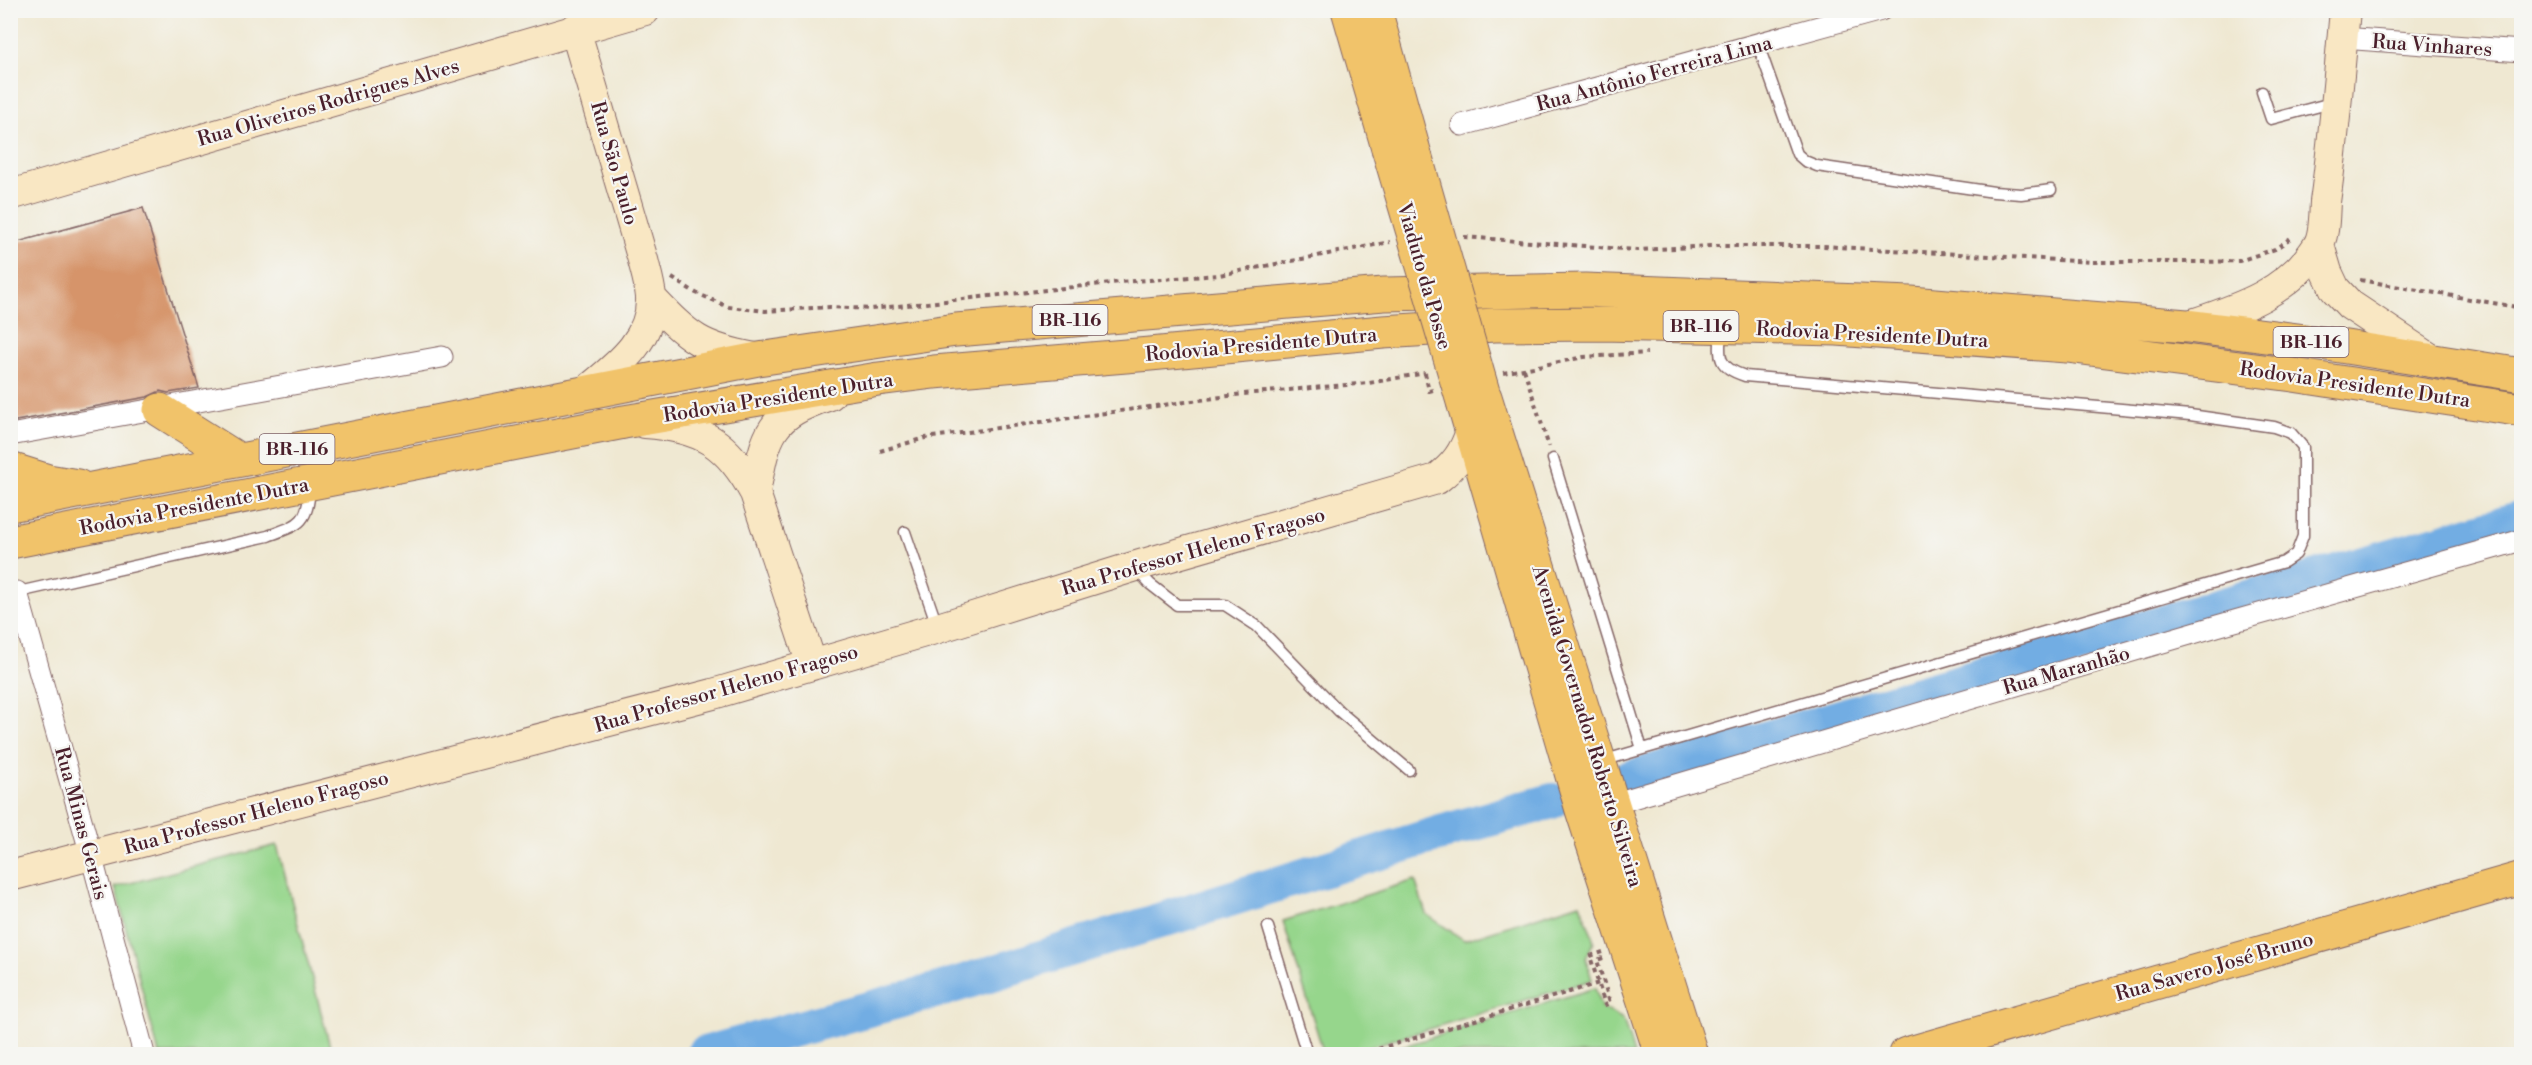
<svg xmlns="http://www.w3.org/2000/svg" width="2532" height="1065" viewBox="0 0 2532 1065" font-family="'Libre Bodoni',serif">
	<rect width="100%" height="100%" fill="#f6f6f2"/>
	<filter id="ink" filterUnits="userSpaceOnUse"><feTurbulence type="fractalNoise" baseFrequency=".0167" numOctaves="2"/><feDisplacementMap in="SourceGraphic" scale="12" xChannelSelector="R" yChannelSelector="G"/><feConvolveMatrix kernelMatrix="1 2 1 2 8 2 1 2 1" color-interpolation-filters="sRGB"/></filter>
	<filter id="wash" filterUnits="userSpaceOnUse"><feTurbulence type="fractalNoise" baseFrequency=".008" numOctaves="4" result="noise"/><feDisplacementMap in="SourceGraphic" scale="24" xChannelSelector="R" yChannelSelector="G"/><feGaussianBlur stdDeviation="1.35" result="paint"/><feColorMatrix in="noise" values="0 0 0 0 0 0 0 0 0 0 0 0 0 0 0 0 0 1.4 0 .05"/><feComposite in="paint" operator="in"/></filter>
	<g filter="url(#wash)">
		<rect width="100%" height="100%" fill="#efe8d2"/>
		<path fill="#96d68c" stroke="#707a5c" stroke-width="1.5" d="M277 845 332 1054H159L115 887Z
			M1415 880 1426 914 1464 940 1580 903 1594 941 1586 958 1592 980 1345 1054H1324L1283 921Z
			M1595 988 1601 1007 1623 1019 1634 1054H1377Z"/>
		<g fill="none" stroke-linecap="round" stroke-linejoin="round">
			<path stroke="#72ade3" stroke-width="36" d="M1627 779 2522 518
				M704 1054 942 989 1444 832 1552 801"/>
		</g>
		<g id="blocks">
			<path fill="#d6946a" d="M143 208 199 388 168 393 160 391 147 397 10 422V244Z"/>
		</g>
	</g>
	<g filter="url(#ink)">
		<use href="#blocks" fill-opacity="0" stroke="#846565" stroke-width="1.5"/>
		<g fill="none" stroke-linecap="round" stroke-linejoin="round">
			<g stroke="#846565" stroke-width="13">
				<path id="lane" d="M1758 44 1797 154 1805 161 1817 166 1994 192 2021 194 2051 190
					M2262 92 2271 119 2335 102
					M1553 459 1642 749
					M905 532 938 628
					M1136 569 1150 584 1177 605H1225L1257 626 1339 711 1409 770
					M14 593 268 536C300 524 307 524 310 489
					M1602 761 2284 562 2296 554 2303 536V447L2291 433 2274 427 2190 415 1745 376C1716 367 1719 356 1721 329
					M1268 927 1307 1054"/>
			</g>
			<g stroke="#846565" stroke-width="23">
				<path id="street" d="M2342 38 2522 51
					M1462 125 1881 10
					M10 435 442 357
					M17 592 91 855 144 1054
					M1612 804 2217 626 2522 540"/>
			</g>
			<g stroke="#846565" stroke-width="32">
				<path id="secondary" d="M575 29 643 260C646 272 650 285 651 297 653 341 614 368 584 393
					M10 195 645 10
					M2319 245 2327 272 2335 289 2350 305 2434 361
					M651 298C689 338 700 348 755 358
					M2187 326C2237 309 2287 294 2317 247 2325 236 2324 215 2325 202 2334 139 2339 74 2345 10
					M645 423C702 427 728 443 755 493L812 665
					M755 493C766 433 769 415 830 395
					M10 876 713 694 938 628 1133 567 1437 479C1455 465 1464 453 1471 431"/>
			</g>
			<g stroke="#846565" stroke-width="35">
				<path id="primary" d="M1348 10 1388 148
					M1375 10 1412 144
					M1485 397 1691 1054
					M1464 405 1582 810 1661 1054
					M1906 1054 2522 878"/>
			</g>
			<g stroke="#846565" stroke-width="35">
				<path id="highway" d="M160 410 239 460
					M10 469 48 481 78 486
					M10 505 758 359 956 330 1384 294 1585 290 1911 303 2187 326 2321 343 2522 375
					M10 542 624 422 878 379 934 372 1150 354 1383 332 1495 325 1601 324 1837 329 2067 346 2293 375 2522 410"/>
			</g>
			<path stroke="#846565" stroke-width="4" stroke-dasharray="4.5 4.5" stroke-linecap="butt" d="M1464 237 1637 250 1710 246H1822L2092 262H2201L2239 261 2275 249 2292 237
				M672 278 696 293 729 307 765 311 830 307 871 309 1120 282 1219 275 1390 242
				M2360 280 2522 308
				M1524 369 1549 447
				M1425 373 1429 391 1433 390
				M1503 373 1584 357 1647 353
				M880 451 925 438 1243 394 1369 383 1425 373
				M1603 958 1597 960 1610 1003 1605 1005 1590 956 1603 952
				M1361 1054 1599 983"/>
			<use href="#lane" stroke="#fff" stroke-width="10"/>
			<use href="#street" stroke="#fff" stroke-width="21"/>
			<use href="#secondary" stroke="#f9e7c3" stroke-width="30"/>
			<use href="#primary" stroke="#f1c36a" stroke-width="33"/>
			<use href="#highway" stroke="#f1c36a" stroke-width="33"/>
			<g stroke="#846565" stroke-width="35" stroke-linecap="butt">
				<path id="primary-bridge" d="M1412 144 1483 392
					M1388 148 1464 405"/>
			</g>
			<use href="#primary-bridge" stroke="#f1c36a" stroke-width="33"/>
		</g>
	</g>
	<g text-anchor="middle" stroke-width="4.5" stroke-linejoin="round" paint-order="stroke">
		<g fill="#f6f6f2" stroke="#7e6067" stroke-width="1.5">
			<rect x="1032.5" y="305" width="75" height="30" rx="4.5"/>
			<rect x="1663.5" y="311" width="75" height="30" rx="4.5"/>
			<rect x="2273.5" y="327" width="75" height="30" rx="4.5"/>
			<rect x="259.5" y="434" width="75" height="30" rx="4.5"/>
		</g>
		<g font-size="18" font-weight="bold" fill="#4a1f2b">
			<text x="1070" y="326">BR-116</text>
			<text x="1701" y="332">BR-116</text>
			<text x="2311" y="348">BR-116</text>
			<text x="297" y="455">BR-116</text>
		</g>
		<g font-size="20" fill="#4a1f2b" stroke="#f6f6f2">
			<text transform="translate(2432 45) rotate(4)" y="7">Rua Vinhares</text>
			<text transform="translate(1654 73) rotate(-15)" y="7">Rua Antônio Ferreira Lima</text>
			<text transform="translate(328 102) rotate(-16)" y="7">Rua Oliveiros Rodrigues Alves</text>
			<text transform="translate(615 163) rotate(74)" y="7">Rua São Paulo</text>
			<text transform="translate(1425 276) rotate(74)" y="7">Viaduto da Posse</text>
			<text transform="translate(1872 334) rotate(3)" y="7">Rodovia Presidente Dutra</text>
			<text transform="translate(1261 344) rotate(-5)" y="7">Rodovia Presidente Dutra</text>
			<text transform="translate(2355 384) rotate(8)" y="7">Rodovia Presidente Dutra</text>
			<text transform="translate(778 397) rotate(-9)" y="7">Rodovia Presidente Dutra</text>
			<text transform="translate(194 506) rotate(-11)" y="7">Rodovia Presidente Dutra</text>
			<text transform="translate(1193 551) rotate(-16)" y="7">Rua Professor Heleno Fragoso</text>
			<text transform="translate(2066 670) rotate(-16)" y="7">Rua Maranhão</text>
			<text transform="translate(726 688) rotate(-16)" y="7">Rua Professor Heleno Fragoso</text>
			<text transform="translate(1588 726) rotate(73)" y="7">Avenida Governador Roberto Silveira</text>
			<text transform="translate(256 812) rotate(-15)" y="7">Rua Professor Heleno Fragoso</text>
			<text transform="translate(82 823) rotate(75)" y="7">Rua Minas Gerais</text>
			<text transform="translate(2214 966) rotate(-16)" y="7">Rua Savero José Bruno</text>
		</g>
	</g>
	<rect width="2532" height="1065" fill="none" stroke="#f6f6f2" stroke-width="36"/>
</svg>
